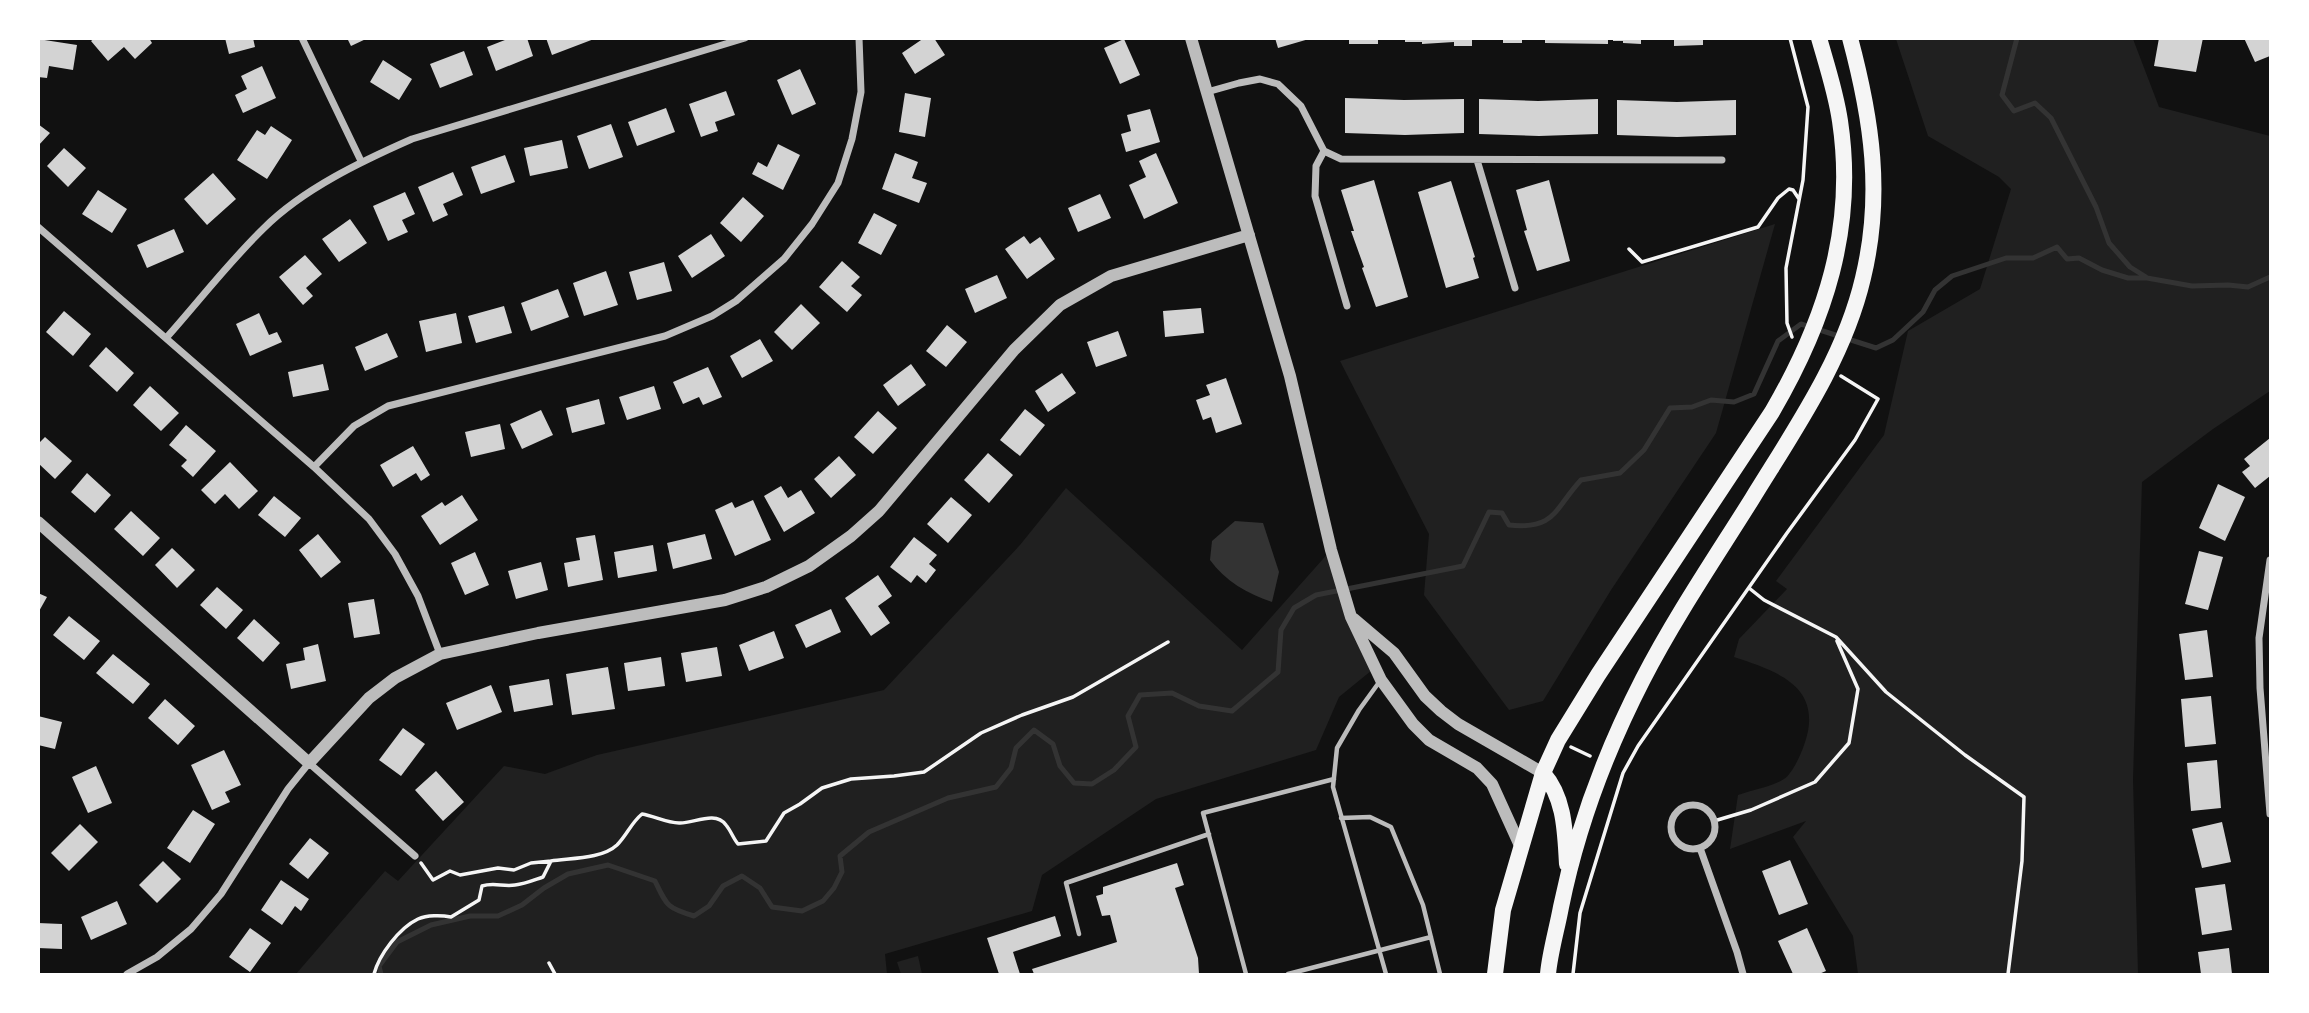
<svg xmlns="http://www.w3.org/2000/svg" width="2309" height="1013" viewBox="0 0 2309 1013" font-family="'Playfair Display',serif">
	<rect width="100%" height="100%" fill="#111"/>
	<path fill="#202020" d="M1896 39H2133L2159 107 2270 136V391L2213 429 2142 482 2133 779 2138 974H1858L1853 936 1793 837 1806 821 1730 849 1738 795C1752 790 1771 787 1784 779 1792 774 1800 756 1803 748 1826 688 1780 672 1734 657L1739 639 1787 589 1776 581 1884 435 1908 331 1980 289 2011 189 1999 177 1928 136Z
		M1775 224 1716 433 1611 590 1543 701 1509 710 1424 595 1429 534 1340 361Z
		M1066 488 1242 650 1331 550 1351 617 1377 666 1339 697 1316 750 1156 799 1042 875 1032 911 885 954 887 974H296L385 871 398 881 504 766 545 774 597 755 884 690 1020 545Z
		M918 956 922 974H901L897 962Z"/>
	<path fill="#333" d="M1235 521 1263 523 1279 572 1272 602C1248 594 1225 581 1210 560L1212 541Z"/>
	<g fill="none" stroke-linecap="round" stroke-linejoin="round">
		<path stroke="#333" stroke-width="5" d="M2017 38 2002 95 2014 111 2035 103 2051 118 2096 207 2109 243 2130 267 2146 277
			M381 974 379 966 397 942 431 925 470 916H498L522 905 544 888 568 874 608 865 655 881C667 906 667 908 694 916L709 906 723 886 742 876 760 888 772 907 802 911 823 901 834 888 842 872 840 856 869 832 948 798 996 787 1011 768 1016 748 1034 730 1053 744 1060 766 1074 783 1092 784 1114 770 1136 747 1128 716 1140 695 1172 693 1199 706 1232 711 1278 672 1281 630 1294 608 1316 595 1463 566 1489 512 1502 513 1509 525C1556 530 1554 509 1581 480L1620 473 1644 450 1670 408 1692 407 1711 400 1734 402 1754 394 1778 341 1801 324 1876 348 1893 340 1923 312 1935 290 1952 276 2006 258H2033L2057 247 2067 259 2079 258 2102 270 2128 278H2147L2192 286 2228 285 2248 287 2270 277"/>
	</g>
	<path fill="#d3d3d3" d="M95 38H149L152 43 135 59 124 47 108 61 91 41Z
		M225 38H253L255 47 229 54Z
		M347 38H368L351 46Z
		M510 38H527L533 56 496 71 487 47Z
		M546 38H594V39L552 55Z
		M924 38H934L945 55 915 74 902 53Z
		M1275 38H1309V39L1278 48Z
		M1349 38H1378V44H1349Z
		M1405 38H1472V46H1454V42L1422 44V42H1405Z
		M1503 38H1522V43H1503Z
		M1545 38H1608V44L1545 43Z
		M1613 38H1641V44L1623 43V41H1613Z
		M1674 38H1703V45L1674 46Z
		M2159 38H2203L2196 72 2154 66Z
		M2244 38H2270V56L2255 62Z
		M38 39 77 45 73 70 49 66 47 78 38 77Z
		M1124 39 1140 75 1120 84 1104 48Z
		M464 51 473 75 440 88 430 64Z
		M383 60 412 79 399 100 370 82Z
		M262 66 276 98 243 113 235 95 247 89 241 76Z
		M800 69 816 104 792 115 777 80Z
		M726 91 735 115 715 122 718 131 701 137 689 104Z
		M905 93 931 98 925 137 899 132Z
		M1345 98 1404 100 1464 99V133L1405 135 1345 133Z
		M1479 99 1538 101 1598 99V134L1539 136 1479 134Z
		M1617 100 1677 102 1736 100V135L1677 137 1617 135Z
		M666 108 675 132 637 146 628 122Z
		M1150 109 1160 142 1126 152 1121 134 1131 131 1127 115Z
		M38 124 50 133 38 146Z
		M611 124 623 157 589 169 577 136Z
		M271 126 292 140 267 179 237 160 257 130 265 135Z
		M562 140 568 168 530 176 524 148Z
		M778 144 800 155 783 190 752 174 758 162 767 167Z
		M64 148 86 168 68 187 47 166Z
		M895 153 918 162 912 178 927 183 919 203 882 189Z
		M1156 153 1178 203 1144 219 1129 185 1146 177 1139 161Z
		M505 155 515 182 481 194 471 167Z
		M453 172 463 195 443 204 448 215 433 222 418 187Z
		M213 173 236 199 207 225 184 199Z
		M1374 180 1408 297 1376 307 1362 268 1364 267 1351 231H1354L1341 190Z
		M1549 180 1570 261 1537 271 1524 231 1527 230 1516 190Z
		M1451 181 1475 257 1473 258 1479 278 1446 288 1418 192Z
		M98 190 127 209 112 233 82 214Z
		M405 192 415 214 402 220 408 232 388 241 373 206Z
		M1100 194 1111 218 1078 232 1068 208Z
		M743 197 764 216 741 242 720 223Z
		M874 213 897 225 881 255 858 243Z
		M350 219 367 243 339 262 322 239Z
		M174 229 184 252 147 268 137 245Z
		M711 234 725 256 692 278 678 256Z
		M1024 236 1030 244 1040 237 1055 259 1027 279 1005 249Z
		M305 255 322 274 306 288 313 296 303 305 279 277Z
		M842 261 860 277 851 286 862 295 847 312 819 287Z
		M664 262 672 291 637 300 629 272Z
		M606 271 618 305 584 316 573 283Z
		M997 275 1007 298 975 313 965 289Z
		M558 289 569 317 531 331 521 303Z
		M801 304 820 323 792 350 774 332Z
		M504 306 512 333 476 343 468 316Z
		M1201 308 1204 333 1165 337 1163 311Z
		M64 311 91 334 73 356 46 332Z
		M259 313 269 335 277 332 282 342 250 356 236 324Z
		M456 313 462 343 426 352 419 321Z
		M947 325 967 342 946 367 926 351Z
		M1118 331 1127 356 1096 367 1087 342Z
		M387 333 398 357 365 371 355 347Z
		M760 339 773 361 742 378 730 356Z
		M106 347 134 373 117 392 89 366Z
		M323 364 329 390 293 397 288 372Z
		M911 364 926 385 898 406 883 385Z
		M708 367 722 397 703 405 699 397 683 404 673 382Z
		M1062 373 1076 393 1048 412 1035 391Z
		M1226 378 1242 424 1216 433 1211 417 1203 420 1196 400 1210 395 1206 385Z
		M150 386 179 413 161 431 133 405Z
		M654 386 661 409 627 420 619 397Z
		M599 399 605 424 572 433 566 408Z
		M1025 409 1045 425 1020 456 1000 440Z
		M541 410 553 435 522 449 510 424Z
		M878 411 897 428 873 454 854 437Z
		M500 424 505 449 471 457 465 432Z
		M186 425 216 451 193 477 181 466 187 460 169 445Z
		M45 437 72 461 55 479 38 463V444Z
		M2270 438V476L2255 488 2242 472 2250 466 2244 459Z
		M413 446 430 475 421 481 416 473 393 487 380 465Z
		M988 453 1013 475 989 503 964 480Z
		M839 456 856 475 831 498 814 479Z
		M230 462 258 491 239 509 225 494 215 504 201 490Z
		M87 473 111 495 95 513 71 492Z
		M2218 484 2245 497 2225 541 2199 528Z
		M781 486 788 498 801 490 815 513 784 532 764 496Z
		M462 495 478 520 440 545 421 516 442 502 445 506Z
		M274 496 301 518 285 537 258 515Z
		M951 497 972 515 948 543 927 524Z
		M753 500 771 540 735 556 715 510 732 502 735 508Z
		M131 511 160 538 143 556 114 529Z
		M318 534 341 562 321 578 299 550Z
		M705 534 712 559 673 569 667 543Z
		M595 535 603 580 568 587 564 563 580 560 576 538Z
		M914 537 937 555 929 564 936 570 926 583 917 575 911 583 890 567Z
		M653 545 657 571 618 578 614 552Z
		M172 548 195 570 177 588 155 565Z
		M2199 551 2223 557 2208 610 2185 604Z
		M475 552 489 585 465 595 451 563Z
		M541 562 548 590 516 599 508 571Z
		M878 575 892 596 878 606 890 623 871 636 845 598Z
		M217 587 243 610 226 629 200 605Z
		M38 593 47 597 38 613Z
		M374 599 380 634 354 638 348 603Z
		M831 609 841 632 806 648 795 625Z
		M69 616 100 641 84 660 53 635Z
		M254 619 280 643 263 662 237 638Z
		M2207 630 2213 677 2185 680 2179 634Z
		M774 631 784 658 749 671 739 645Z
		M318 644 326 681 291 689 286 664 305 660 303 648Z
		M717 647 722 676 686 682 681 653Z
		M113 654 150 684 133 704 96 673Z
		M661 657 665 686 628 691 624 663Z
		M608 667 615 709 572 715 566 674Z
		M549 679 553 705 514 712 509 686Z
		M491 685 502 712 457 730 446 703Z
		M2211 696 2216 744 2185 747 2181 699Z
		M165 699 195 726 178 745 148 718Z
		M38 716 62 722 55 749 38 745Z
		M403 728 425 744 401 776 379 760Z
		M224 750 241 785 225 792 230 802 212 810 191 765Z
		M2217 760 2221 808 2191 811 2187 763Z
		M96 766 112 803 88 813 72 777Z
		M436 771 464 802 443 821 415 790Z
		M193 810 215 824 190 863 167 848Z
		M2222 822 2231 862 2202 868 2192 829Z
		M80 824 98 842 69 871 51 853Z
		M310 838 329 853 308 879 289 864Z
		M1790 860 1808 904 1779 915 1762 871Z
		M163 861 181 879 157 903 139 885Z
		M1177 863 1184 885 1175 888 1198 958 1199 974H1034L1032 969 1117 942 1110 915 1102 916 1096 896 1103 894V887Z
		M281 880 309 899 301 911 295 906 282 925 261 910Z
		M2225 884 2232 930 2202 935 2195 888Z
		M117 901 127 924 91 940 81 917Z
		M1055 916 1061 936 1013 952 1020 974H999L987 938Z
		M38 923 62 924V949L38 948Z
		M250 928 271 943 250 972 229 957Z
		M1807 928 1826 971 1819 974H1793L1778 941Z
		M2229 948 2232 974H2201L2198 952Z"/>
	<g fill="none" stroke-linecap="round" stroke-linejoin="round">
		<path stroke="#f5f5f5" stroke-width="3.5" d="M1790 38 1808 107 1803 180 1786 268 1787 323 1792 337
			M1629 249 1642 262 1758 227 1778 198 1789 189 1793 190 1799 199
			M1749 588 1764 600 1836 637 1886 692 1965 755 2024 797 2022 861 2008 974
			M1571 747 1590 756
			M1714 821 1751 810 1815 782 1849 743 1858 689 1837 641
			M421 863 433 880 450 871 460 875 498 868 514 870 531 863 551 861
			M549 963 555 974
			M374 974C379 955 399 928 418 919 427 915 441 915 451 917L479 900 482 886C494 882 503 887 515 885 525 884 534 880 543 877L551 861C571 858 602 859 617 845 627 835 631 823 642 814 654 816 667 823 679 823 693 824 715 810 726 825 731 831 733 838 738 844L766 841 784 813 800 804 822 788 851 779 894 776 924 772 981 733 1022 715 1073 697 1168 642
			M1573 974 1580 913 1623 773 1638 746 1787 533 1855 440 1878 399 1841 376"/>
		<path stroke="#bcbcbc" stroke-width="4.5" d="M1380 681 1359 710 1337 748 1333 787 1386 974
			M1341 818 1370 817 1391 827 1423 905 1440 974
			M1079 934 1066 883 1209 834
			M1246 974 1203 813 1334 779
			M1288 974 1431 937"/>
		<path stroke="#bcbcbc" stroke-width="7" d="M302 38 361 161
			M1207 92 1239 83 1260 79 1278 84 1301 106 1324 151 1341 159 1722 160
			M1324 151 1316 166 1315 196 1347 306
			M1477 160 1515 288
			M38 227 314 467 369 519 395 554 418 596 440 654
			M167 337C199 301 229 262 264 228 303 189 362 161 412 139L745 38
			M314 467 354 426 388 406 665 336 712 316 736 301 784 259 812 224 838 183 852 139 861 92 859 38
			M2270 560 2259 638 2260 688 2270 814
			M1671 827a22 22 0 1 1 44 0a22 22 0 1 1-44 0Z
			M1700 848 1737 952 1743 974
			M127 974 157 957 191 929 221 894 288 789 309 763 415 856"/>
		<path stroke="#bcbcbc" stroke-width="12" d="M1191 38 1290 376 1331 550 1351 617 1381 680 1413 724 1429 740 1477 768 1492 784 1522 850
			M38 522 309 763 369 698 395 678 440 654 538 633 725 600 766 587 809 566 851 536 879 511 1014 350 1060 305 1111 276 1249 235
			M1354 619 1394 653 1425 696 1441 711 1458 724 1543 773"/>
		<path stroke="#f5f5f5" stroke-width="16" d="M1543 773C1565 798 1565 832 1567 864
			M1495 974 1503 910 1543 773 1558 740 1598 675 1772 412C1825 321 1856 228 1840 121 1836 93 1827 66 1819 38
			M1548 974C1550 952 1557 929 1561 907 1577 828 1606 751 1643 679 1675 617 1715 558 1752 499 1795 429 1844 359 1863 278 1883 195 1872 120 1850 38"/>
	</g>
	<rect width="2309" height="1013" fill="none" stroke="#ffffff" stroke-width="80"/>
</svg>
